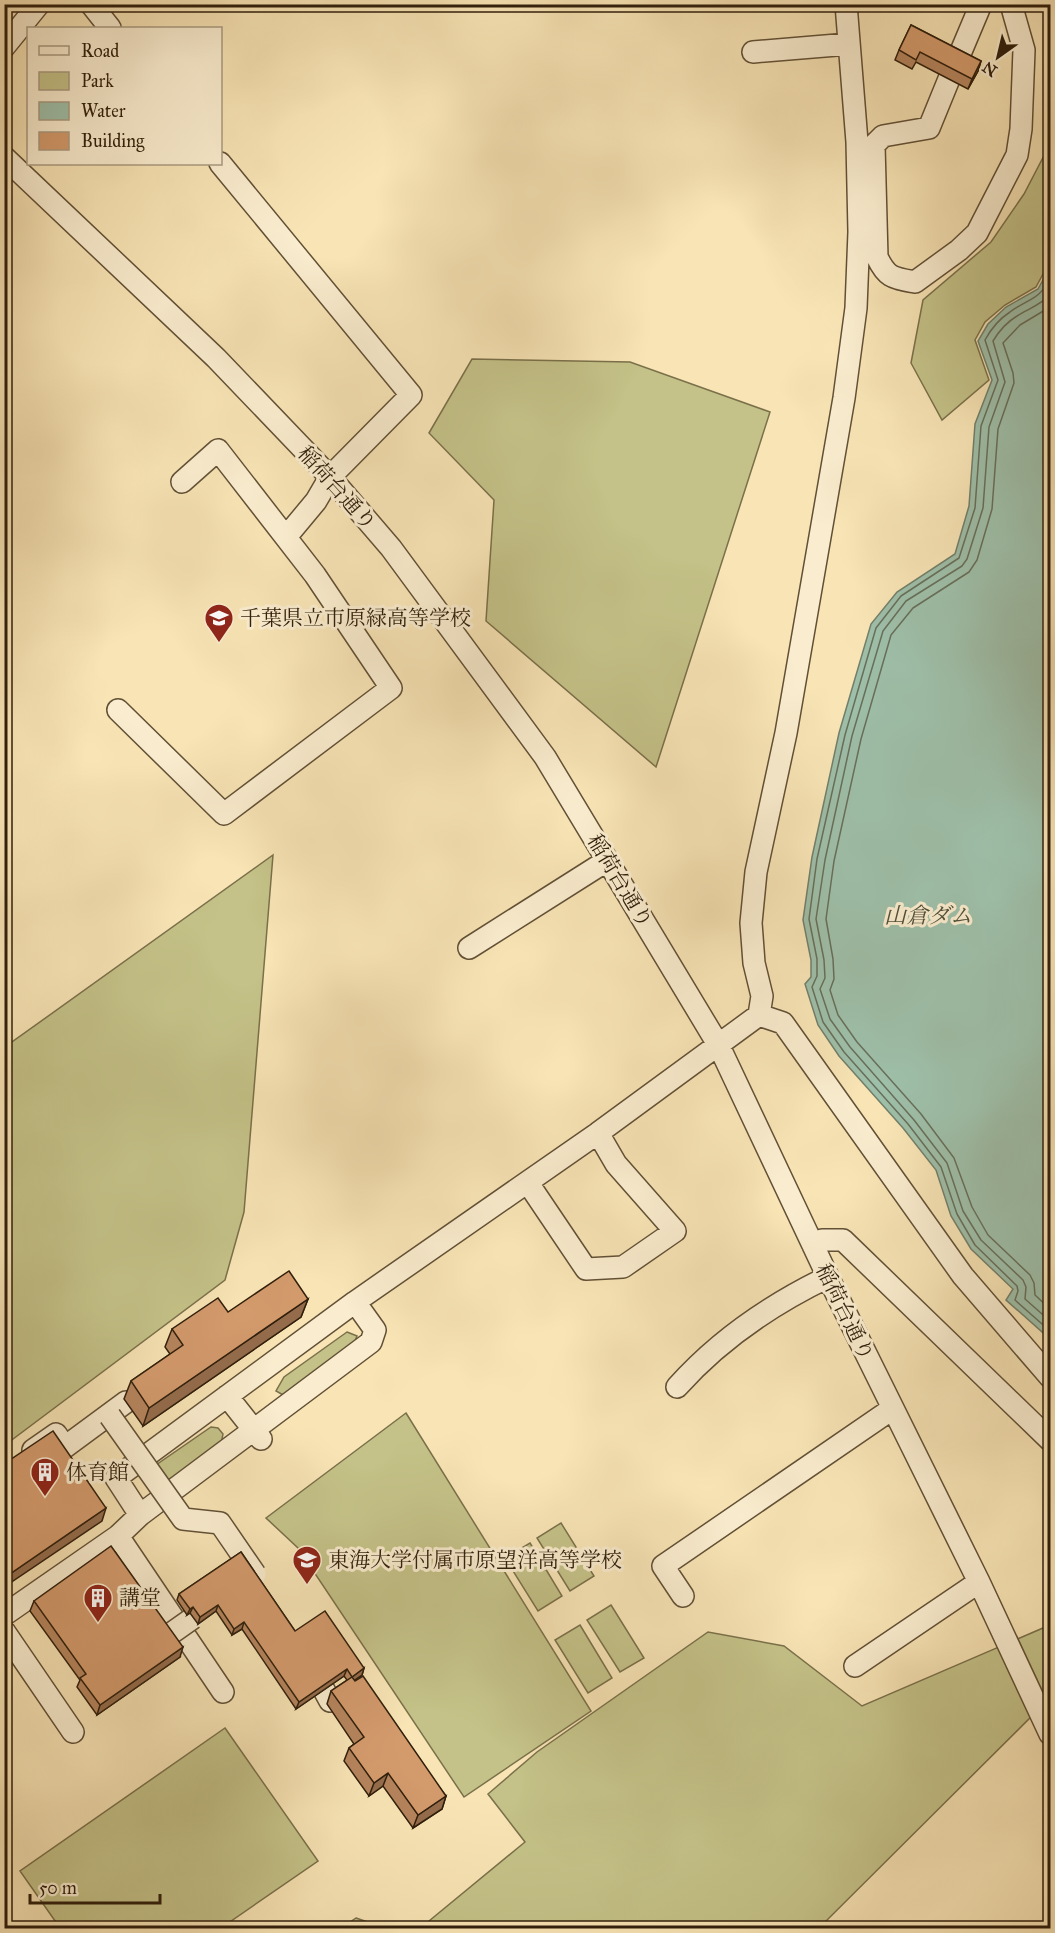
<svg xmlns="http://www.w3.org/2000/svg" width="1055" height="1933" viewBox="0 0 1055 1933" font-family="'IM FELL Great Primer','Noto Serif JP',serif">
	<rect width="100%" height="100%" fill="#f8e4b5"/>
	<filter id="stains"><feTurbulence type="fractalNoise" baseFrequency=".00333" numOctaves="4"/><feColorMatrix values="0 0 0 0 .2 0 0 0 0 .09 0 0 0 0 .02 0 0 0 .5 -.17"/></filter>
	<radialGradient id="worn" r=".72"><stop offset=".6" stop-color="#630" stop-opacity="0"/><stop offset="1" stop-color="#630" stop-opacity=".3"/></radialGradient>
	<path fill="#c4c288" stroke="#7a704a" stroke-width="1.5" d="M1050 144V261L1036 287 1005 305 985 322 975 340 989 380 942 420 911 363 923 300 991 242 1024 194Z
		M472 359 630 362 770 412 656 767 486 621 494 500 429 433Z
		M273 855 244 1212 225 1280 5 1445V1047Z
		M347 1332 357 1336 355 1341 285 1396 276 1391 284 1377Z
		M406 1413 591 1711 464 1797 298 1548 266 1518Z
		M211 1427 218 1428 223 1434 221 1444 167 1482 156 1465Z
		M561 1523 594 1576 570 1591 537 1538Z
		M530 1543 562 1596 538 1611 505 1558Z
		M611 1605 644 1658 620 1672 587 1620Z
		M580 1625 612 1678 588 1693 555 1640Z
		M1050 1625V1698L822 1925 824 1928H436L429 1921 525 1842 488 1794 537 1752 708 1632 784 1646 862 1706Z
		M225 1728 318 1861 221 1928H60L20 1871Z
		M356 1918 385 1928H341Z"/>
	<path fill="#9ebfa9" stroke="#727f6a" stroke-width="1.5" d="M1050 267V1339L1006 1300 1013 1289 971 1249 951 1216 936 1170 903 1128 839 1056 818 1025 805 984 811 977V960L803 920 812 857 839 733 871 624 897 592 955 554 969 506 975 424 992 380 978 341 988 324 1006 307 1038 289Z"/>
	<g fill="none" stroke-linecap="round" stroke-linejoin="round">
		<path stroke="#676f5a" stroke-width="1.5" d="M1050 279C1038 301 1029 298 1010 312 999 319 991 329 985 340L998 380 981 426 975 508 959 558 901 596 876 628 845 735 817 859 809 919 817 959V976L812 987 823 1022 844 1052 908 1124 941 1167 957 1214 975 1245 1017 1286 1018 1291 1015 1300 1050 1331
			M1050 294C1043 304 1028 309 1017 316 1007 322 999 331 993 341L1005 382 989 427 983 508 967 559 962 566 906 601 883 631 852 736 825 860 816 919 824 960 825 978 820 989 830 1019 850 1047 914 1120 947 1163 963 1211 981 1240 1023 1280 1026 1287 1025 1299 1050 1321
			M1050 307 1020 325 1003 343 1013 373 1014 383 998 429 992 509 977 560 969 572 913 608 891 635 861 739 834 861 826 919 833 959 834 979 830 990 838 1015 857 1042 921 1114 954 1158 972 1207 988 1235 1030 1275 1034 1283 1035 1295 1050 1309"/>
		<g stroke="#625036" stroke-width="24">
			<path id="minor" d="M91 4 110 28
				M4 47 39 4
				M753 52 849 44
				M957 61 981 4
				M949 79 929 128 883 136 874 145 877 257C887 278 893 278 915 282L959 250 977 233 1017 155 1021 129 1024 50 1011 4
				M4 157 216 358 330 477 391 548 545 757 719 1046 828 1277 979 1582 1050 1734
				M220 163 411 395 330 477 316 501 286 537
				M118 710 224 814 391 688 315 575 218 450 182 482
				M469 948 608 860
				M759 1015 783 1023 963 1276 1050 1377
				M528 1183 586 1269 623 1267 675 1231 616 1164 598 1133
				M812 1243 822 1240H843L1050 1440
				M677 1387C719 1340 772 1304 828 1277
				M227 1396 261 1439
				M33 1450 56 1434 65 1447 126 1402
				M140 1515 116 1478 355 1302 598 1133 759 1015 762 996 754 963 751 923 756 872 786 733 844 398 856 308 859 232 857 142 846 4
				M118 1536 223 1692
				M683 1596 663 1566 892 1409
				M4 1615 118 1536 140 1515 371 1342 375 1330 355 1302
				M4 1631 73 1732
				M855 1666 979 1582
				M324 1690 330 1701"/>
		</g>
		<use href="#minor" stroke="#faedcf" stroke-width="21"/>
		<g stroke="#625036" stroke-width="24" stroke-linecap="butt">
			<path id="minor-bridge" d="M110 1416 183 1519 220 1523 255 1574
				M166 1637 193 1618"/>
		</g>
		<use href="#minor-bridge" stroke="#faedcf" stroke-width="21"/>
	</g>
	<path fill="#b5845d" stroke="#301f0c" stroke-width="1.5" d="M911 25 981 61 978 71 968 89 916 62 912 69 895 60 899 50Z
		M308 1299 301 1317 143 1426 124 1399 131 1381 170 1354 165 1347 172 1329 228 1312Z
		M241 1552 295 1631 364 1668 362 1675 355 1680 446 1796 442 1809 413 1828 383 1786 369 1796 344 1761 349 1748 354 1744 327 1704 331 1691 347 1680 344 1676 296 1709 242 1629 232 1635 216 1611 198 1624 190 1613 187 1615 177 1600 179 1594Z
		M34 1601 180 1657 97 1715 77 1687 80 1680 30 1611Z"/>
	<path fill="#946c4c" stroke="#301f0c" stroke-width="1.5" d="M981 61 978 71 968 89 972 79Z
		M308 1299 301 1317 143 1426 149 1408Z
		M106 1508 102 1521 4 1587V1578Z
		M218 1605 216 1611 198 1624 200 1617Z
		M193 1607 190 1613 187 1615 190 1609Z
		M244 1622 242 1629 232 1635 234 1629Z
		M183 1647 180 1657 97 1715 100 1705Z
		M364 1668 362 1675 349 1684 352 1677Z
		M347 1669 344 1676 296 1709 299 1702Z
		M388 1773 383 1786 369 1796 374 1783Z
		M446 1796 442 1809 413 1828 418 1815Z"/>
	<path fill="#d39a6c" stroke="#301f0c" stroke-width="1.5" d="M911 25 981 61 972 79 920 52 916 60 899 50Z
		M289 1271 308 1299 149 1408 131 1381 183 1345 172 1329 218 1298 228 1312Z
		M53 1431 106 1508 4 1578V1464Z
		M111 1546 183 1647 100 1705 80 1678 86 1674 34 1601Z
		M241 1552 295 1631 325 1611 364 1668 352 1677 347 1669 299 1702 244 1622 234 1629 218 1605 200 1617 193 1607 190 1609 179 1594Z
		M363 1676 446 1796 418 1815 388 1773 374 1783 349 1748 364 1737 331 1691 352 1677 355 1681Z"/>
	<defs>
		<g id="school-pin" transform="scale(1.5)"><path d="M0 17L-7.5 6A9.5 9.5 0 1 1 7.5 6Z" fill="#8f2418" stroke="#faedcf"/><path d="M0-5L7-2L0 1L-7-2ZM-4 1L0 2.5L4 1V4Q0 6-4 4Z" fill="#fff"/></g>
		<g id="building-pin" transform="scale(1.5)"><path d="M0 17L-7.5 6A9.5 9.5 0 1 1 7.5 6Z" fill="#8f2418" stroke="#faedcf"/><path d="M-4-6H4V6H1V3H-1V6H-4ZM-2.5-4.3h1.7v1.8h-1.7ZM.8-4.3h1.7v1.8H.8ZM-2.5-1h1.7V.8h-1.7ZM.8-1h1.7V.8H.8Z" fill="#fff"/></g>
	</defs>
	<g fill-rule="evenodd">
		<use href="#school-pin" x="219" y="618"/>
		<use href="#building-pin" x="45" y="1472"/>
		<use href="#school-pin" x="307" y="1560"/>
		<use href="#building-pin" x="98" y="1598"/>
	</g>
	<g text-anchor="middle" stroke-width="6" stroke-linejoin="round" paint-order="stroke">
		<g font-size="21" fill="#301f0c" stroke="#faedcf">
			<text transform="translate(337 488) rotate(48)" y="7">稲荷台通り</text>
			<text transform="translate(620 881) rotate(59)" y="7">稲荷台通り</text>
			<text transform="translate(845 1312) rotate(64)" y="7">稲荷台通り</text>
		</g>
		<g font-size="21" fill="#301f0c" stroke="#faedcf" text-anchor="start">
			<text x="240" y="625">千葉県立市原緑高等学校</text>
			<text x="66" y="1479">体育館</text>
			<text x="328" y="1567">東海大学付属市原望洋高等学校</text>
			<text x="119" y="1605">講堂</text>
		</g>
		<g font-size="22" font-style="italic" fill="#514f3b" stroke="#faedcf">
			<text x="928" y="923">山倉ダム</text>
		</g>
	</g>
	<rect width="1055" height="1933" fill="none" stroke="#f8e4b5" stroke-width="24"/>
	<rect x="6" y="6" width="1043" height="1921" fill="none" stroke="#301f0c" stroke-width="3"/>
	<rect x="12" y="12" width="1031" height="1909" fill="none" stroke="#301f0c" stroke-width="1.5"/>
	<rect x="27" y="27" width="195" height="138" fill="#faedcf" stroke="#a99b81" stroke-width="1.5"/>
	<rect x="39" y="46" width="30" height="9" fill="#faedcf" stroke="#a99b81" stroke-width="1.5"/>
	<text x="81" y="57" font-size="18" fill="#301f0c">Road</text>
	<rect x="39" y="72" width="30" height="18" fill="#c4c288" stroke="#a99b81" stroke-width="1.5"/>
	<text x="81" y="87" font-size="18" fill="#301f0c">Park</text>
	<rect x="39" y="102" width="30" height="18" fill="#9ebfa9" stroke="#a99b81" stroke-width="1.5"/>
	<text x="81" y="117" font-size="18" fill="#301f0c">Water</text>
	<rect x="39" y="132" width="30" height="18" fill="#d39a6c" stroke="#a99b81" stroke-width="1.5"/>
	<text x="81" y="147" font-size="18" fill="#301f0c">Building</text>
	<g transform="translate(998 57) rotate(214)" stroke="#faedcf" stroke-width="4.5" paint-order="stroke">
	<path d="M0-4.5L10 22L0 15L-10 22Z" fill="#301f0c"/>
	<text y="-9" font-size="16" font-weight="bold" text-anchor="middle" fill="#301f0c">N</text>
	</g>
	<path d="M30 1894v9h130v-9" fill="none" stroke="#301f0c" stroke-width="3"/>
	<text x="39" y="1894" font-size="18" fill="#301f0c" stroke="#faedcf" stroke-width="4.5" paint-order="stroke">50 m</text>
	<rect width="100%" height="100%" filter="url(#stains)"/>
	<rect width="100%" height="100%" fill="url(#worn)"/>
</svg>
